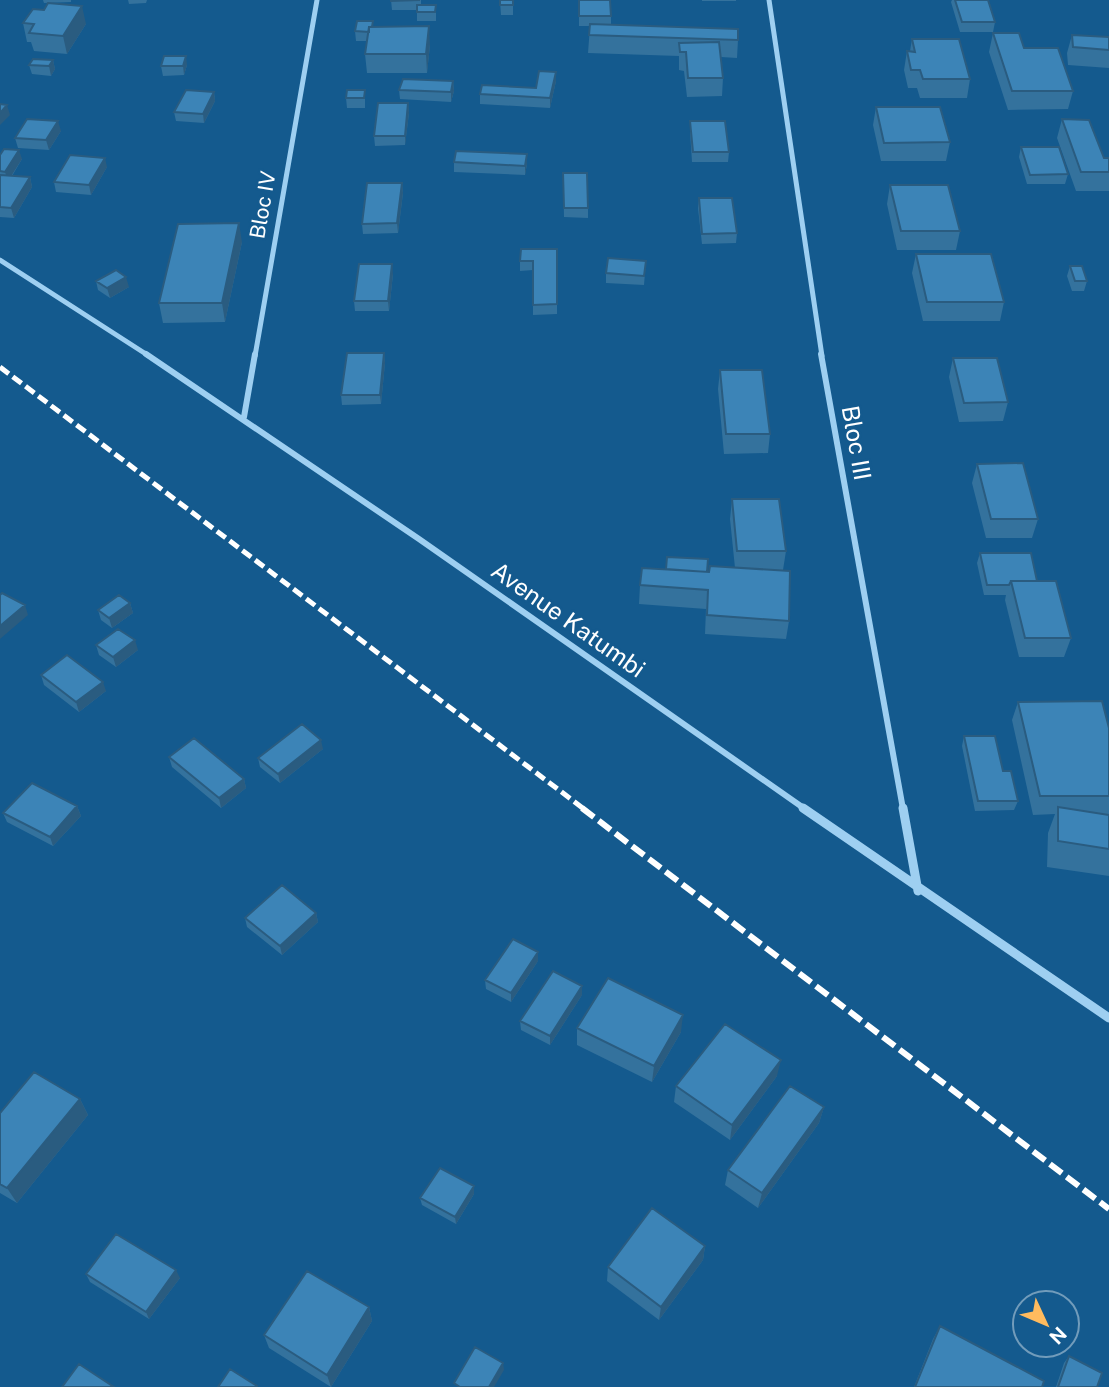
<svg xmlns="http://www.w3.org/2000/svg" width="1109" height="1387" viewBox="0 0 1109 1387" font-family="'Public Sans',sans-serif">
	<rect width="100%" height="100%" fill="#145a8e"/>
	<g fill="none" stroke-linecap="round" stroke-linejoin="round">
		<path stroke="#9ecff1" stroke-width="5" d="M769 0 822 356
			M0 260 149 356
			M255 356 317 0"/>
		<path stroke="#9ecff1" stroke-width="6" d="M146 354 419 539 805 809
			M821 354 903 809
			M244 417 255 354"/>
		<path stroke="#9ecff1" stroke-width="9" d="M803 808 1109 1018
			M903 808 918 891"/>
		<path stroke="#fff" stroke-width="5" stroke-dasharray="11 5" stroke-linecap="butt" d="M0 367 584 809"/>
		<path stroke="#fff" stroke-width="6" stroke-dasharray="15 6" stroke-linecap="butt" d="M582 808 1109 1209"/>
	</g>
	<path fill="#34729d" d="M43 0H71V2L44 3Z
		M128 0H147L146 3 129 4Z
		M391 0H421V5H436V21H417V10H392Z
		M500 0H513V15H501Z
		M579 0 611 16V25L738 40 737 58 721 57 723 78 722 96 687 97 684 71 679 70V56L588 53 590 26H579Z
		M702 0H736V1H702Z
		M952 0H988L995 22 993 32H960L951 2Z
		M44 10 86 24 67 54 34 51 31 42H27L23 23Z
		M374 27 430 45 427 73H367L365 54 367 41H356L355 31Z
		M993 33 1024 48 1073 91 1068 109 1008 110 989 52Z
		M1072 35 1109 37V68L1068 65 1067 53Z
		M912 39 970 79 967 98H920L917 88H908L904 70 907 51H910Z
		M53 60 55 69 51 76 32 74 29 65Z
		M187 65 184 75 163 76 161 66Z
		M453 81 454 91 451 102 400 99 399 90Z
		M556 81 550 108 480 104V94L536 88Z
		M365 90V108H347L346 98Z
		M214 92 215 101 204 123 176 121 174 112Z
		M408 103 409 113 405 145 375 146 374 136Z
		M876 107 950 142 946 161H881L873 125Z
		M1062 119 1104 158H1109V191H1076L1057 138Z
		M690 121 729 152 728 162H692L690 131Z
		M61 131 49 150 18 148 15 138Z
		M1021 147 1068 174 1065 184H1027L1019 157Z
		M0 155 22 159 12 176 30 177 32 187 14 218 0 217Z
		M454 162 527 164 525 175 454 172Z
		M107 167 91 195 56 192 54 182Z
		M563 173 588 208V218L564 217Z
		M402 183 403 193 398 233 363 234 362 224Z
		M890 185 960 231 956 250H897L887 204Z
		M699 198 737 233 736 243 702 244 698 208Z
		M242 242 225 322 163 323 159 303Z
		M557 249V314L533 315V270L520 271V261Z
		M916 254 1004 302 1000 321H923L912 273Z
		M646 261 644 285 606 283V273Z
		M1070 266 1087 281 1084 291H1072L1067 276Z
		M393 274 389 311H355L354 301Z
		M96 281 129 287 110 298 98 290Z
		M384 353 385 363 381 404 342 405 341 395Z
		M953 358 1008 402 1003 421 959 422 949 377Z
		M720 370 770 434 768 453 724 454 718 389Z
		M977 464 1038 519 1032 538H986L972 483Z
		M732 499 786 551 783 570H774L789 621 786 639 705 634 706 609 639 604 640 585 735 568 730 519Z
		M980 553 1037 581 1071 638 1064 657H1019L1005 600 1006 595H984L977 563Z
		M130 603 133 613 112 628 101 620 98 610Z
		M96 645 138 650 116 667 99 655Z
		M41 675 106 691 79 712 44 685Z
		M1018 702 1109 728V814H1105L1109 815V876L1047 867 1048 833 1055 814 1033 815 1012 720Z
		M964 736 1003 771 1018 801 1014 810 975 811 962 746Z
		M323 749 280 783 260 767 258 758Z
		M169 757 244 779 246 788 221 808 172 767Z
		M77 806 81 816 53 846 7 822 3 813Z
		M316 913 318 922 282 955 247 927 245 918Z
		M538 961 511 1002 486 989 485 980Z
		M582 995 550 1045 521 1030 520 1021Z
		M577 1028 681 1032 652 1082 577 1045Z
		M777 1076 730 1140 674 1102 676 1086Z
		M80 1099 88 1115 17 1203 0 1193V1113Z
		M824 1107 819 1123 758 1208 725 1185 728 1170Z
		M474 1194 456 1224 422 1205 420 1198Z
		M705 1246 703 1260 659 1320 607 1281 608 1267Z
		M86 1274 180 1278 149 1319 90 1282Z
		M369 1307 372 1321 331 1387 269 1348 264 1335Z
		M940 1326 1042 1387H914L933 1339Z
		M1069 1356 1097 1387H1056L1064 1363Z"/>
	<path fill="#2a5c80" d="M82 6 86 24 67 54 63 36Z
		M429 26 430 45 427 73 426 54Z
		M186 56 187 65 184 75 183 66Z
		M53 60 55 69 51 76 49 66Z
		M556 72V81L550 108V98Z
		M453 81 454 91 451 102V92Z
		M214 92 215 101 204 123 203 114Z
		M408 103 409 113 405 145V136Z
		M7 105 10 115 0 125V113Z
		M58 121 61 131 49 150 46 140Z
		M19 150 22 159 8 181 5 172Z
		M527 154V164L525 175V166Z
		M105 158 107 167 91 195 89 185Z
		M30 177 32 187 14 218 11 208Z
		M402 183 403 193 398 233 397 223Z
		M239 223 242 242 225 322 222 303Z
		M392 264 393 274 389 311 388 301Z
		M126 277 129 287 110 298 107 288Z
		M384 353 385 363 381 404 380 395Z
		M130 603 133 613 112 628 109 618Z
		M25 605 28 615 0 639V626Z
		M135 640 138 650 116 667 113 657Z
		M103 682 106 691 79 712 76 702Z
		M321 740 323 749 280 783 278 774Z
		M244 779 246 788 221 808 219 798Z
		M77 806 81 816 53 846 50 837Z
		M316 913 318 922 282 955 280 946Z
		M538 952V961L511 1002V993Z
		M582 986V995L550 1045V1036Z
		M683 1015 681 1032 652 1082 654 1066Z
		M781 1060 777 1076 730 1140 732 1125Z
		M80 1099 88 1115 17 1203 7 1188Z
		M824 1107 819 1123 758 1208 762 1193Z
		M474 1186V1194L456 1224 455 1217Z
		M705 1246 703 1260 659 1320 661 1307Z
		M176 1270 180 1278 149 1319 146 1312Z
		M369 1307 372 1321 331 1387 327 1375Z
		M503 1363 504 1370 494 1387H489Z"/>
	<path fill="#3c84b7" stroke="#2a5c80" stroke-width="2" d="M391 0H420L391 1Z
		M500 0H513V5H500Z
		M579 0H610L611 16H579Z
		M955 0H988L995 22H962Z
		M48 3 82 6 63 36 29 33 34 24 23 23 33 9 44 10Z
		M417 5H436L435 12H417Z
		M357 21H373L372 27H369V32L355 31Z
		M590 24 738 29V40L589 35Z
		M429 26 426 54H365L369 27Z
		M993 33H1019L1024 48H1058L1073 91H1012Z
		M1072 35 1109 37V50L1073 47Z
		M912 39H959L970 79H923L920 70H911L907 51 915 52Z
		M719 42 723 78H688L686 52H680L679 43Z
		M164 56H186L183 66H161Z
		M33 59 53 60 49 66 29 65Z
		M539 71 556 72 550 98 480 94 482 85 536 88Z
		M403 79 453 81 451 92 399 90Z
		M186 90 214 92 203 114 174 112Z
		M347 90H365L364 98H346Z
		M378 103H408L405 136H374Z
		M0 104 7 105 0 113Z
		M876 107H940L950 142 884 143Z
		M27 119 58 121 46 140 15 138Z
		M1062 119 1089 120 1104 158H1109V172H1081Z
		M690 121H725L729 152H693Z
		M1021 147H1059L1068 174 1030 175Z
		M4 149 19 150 5 172 0 171V155Z
		M456 151 527 154 525 166 454 162Z
		M70 155 105 158 89 185 54 182Z
		M563 173H587L588 208H564Z
		M0 175 30 177 11 208 0 207Z
		M367 183H402L397 223 362 224Z
		M890 185H948L960 231H901Z
		M699 198H732L737 233 702 234Z
		M239 223 222 303H159L178 224Z
		M521 249H557V304L533 305V261H520Z
		M916 254H991L1004 302H927Z
		M608 258 646 261 644 276 606 273Z
		M359 264H392L388 301H354Z
		M1070 266H1082L1087 281H1075Z
		M116 270 126 277 107 288 96 281Z
		M347 353H384L380 395H341Z
		M953 358H997L1008 402 964 403Z
		M720 370H762L770 434H726Z
		M1023 463 1038 519H991L977 464Z
		M732 499H779L786 551H737Z
		M980 553H1031L1037 581H1011L1009 585H987Z
		M667 557 708 559 707 572 666 569Z
		M710 566 790 571 789 621 707 615 708 590 640 585 642 568 709 572Z
		M1011 581H1056L1071 638H1025Z
		M2 593 25 605 0 626V595Z
		M119 595 130 603 109 618 98 610Z
		M118 629 135 640 113 657 96 645Z
		M67 655 103 682 76 702 41 675Z
		M1102 701 1109 728V796H1040L1018 702Z
		M302 724 321 740 278 774 258 758Z
		M964 736H995L1003 771H1011L1018 801H978Z
		M194 738 244 779 219 798 169 757Z
		M32 783 77 806 50 837 3 813Z
		M1058 807 1109 815V849L1058 841Z
		M282 885 316 913 280 946 245 918Z
		M513 939 538 952 511 993 485 980Z
		M553 971 582 986 550 1036 520 1021Z
		M608 978 683 1015 654 1066 577 1028Z
		M725 1024 781 1060 732 1125 676 1086Z
		M34 1072 80 1099 7 1188 0 1184V1113Z
		M790 1086 824 1107 762 1193 728 1170Z
		M440 1168 474 1186 455 1217 420 1198Z
		M652 1208 705 1246 661 1307 608 1267Z
		M116 1234 176 1270 146 1312 86 1274Z
		M307 1271 369 1307 327 1375 264 1335Z
		M940 1326 1044 1381 1042 1387H915Z
		M475 1347 503 1363 489 1387H460L454 1383Z
		M1069 1356 1102 1373 1097 1387H1058Z
		M79 1364 114 1387H62Z
		M230 1369 257 1386 256 1387H218Z"/>
	<g text-anchor="middle" stroke-width="5" stroke-linejoin="round" paint-order="stroke">
		<g font-size="21" fill="#fff" stroke="#145a8e">
			<text transform="translate(263 205) rotate(-80)" y="7">Bloc IV</text>
		</g>
		<g font-size="24" fill="#fff" stroke="#145a8e">
			<text transform="translate(856 443) rotate(80)" y="8">Bloc III</text>
			<text transform="translate(568 620) rotate(35)" y="8">Avenue Katumbi</text>
		</g>
	</g>
	<g transform="translate(1046 1324) rotate(134)"><circle r="33" fill="#145a8e" stroke="#729cbb" stroke-width="2"/>
	<path d="M0-5L12 26L0 18L-12 26Z" fill="#ffbb5e"/>
	<text y="-10" font-size="19" font-weight="bold" text-anchor="middle" fill="#ffffff">N</text>
	</g>
</svg>
